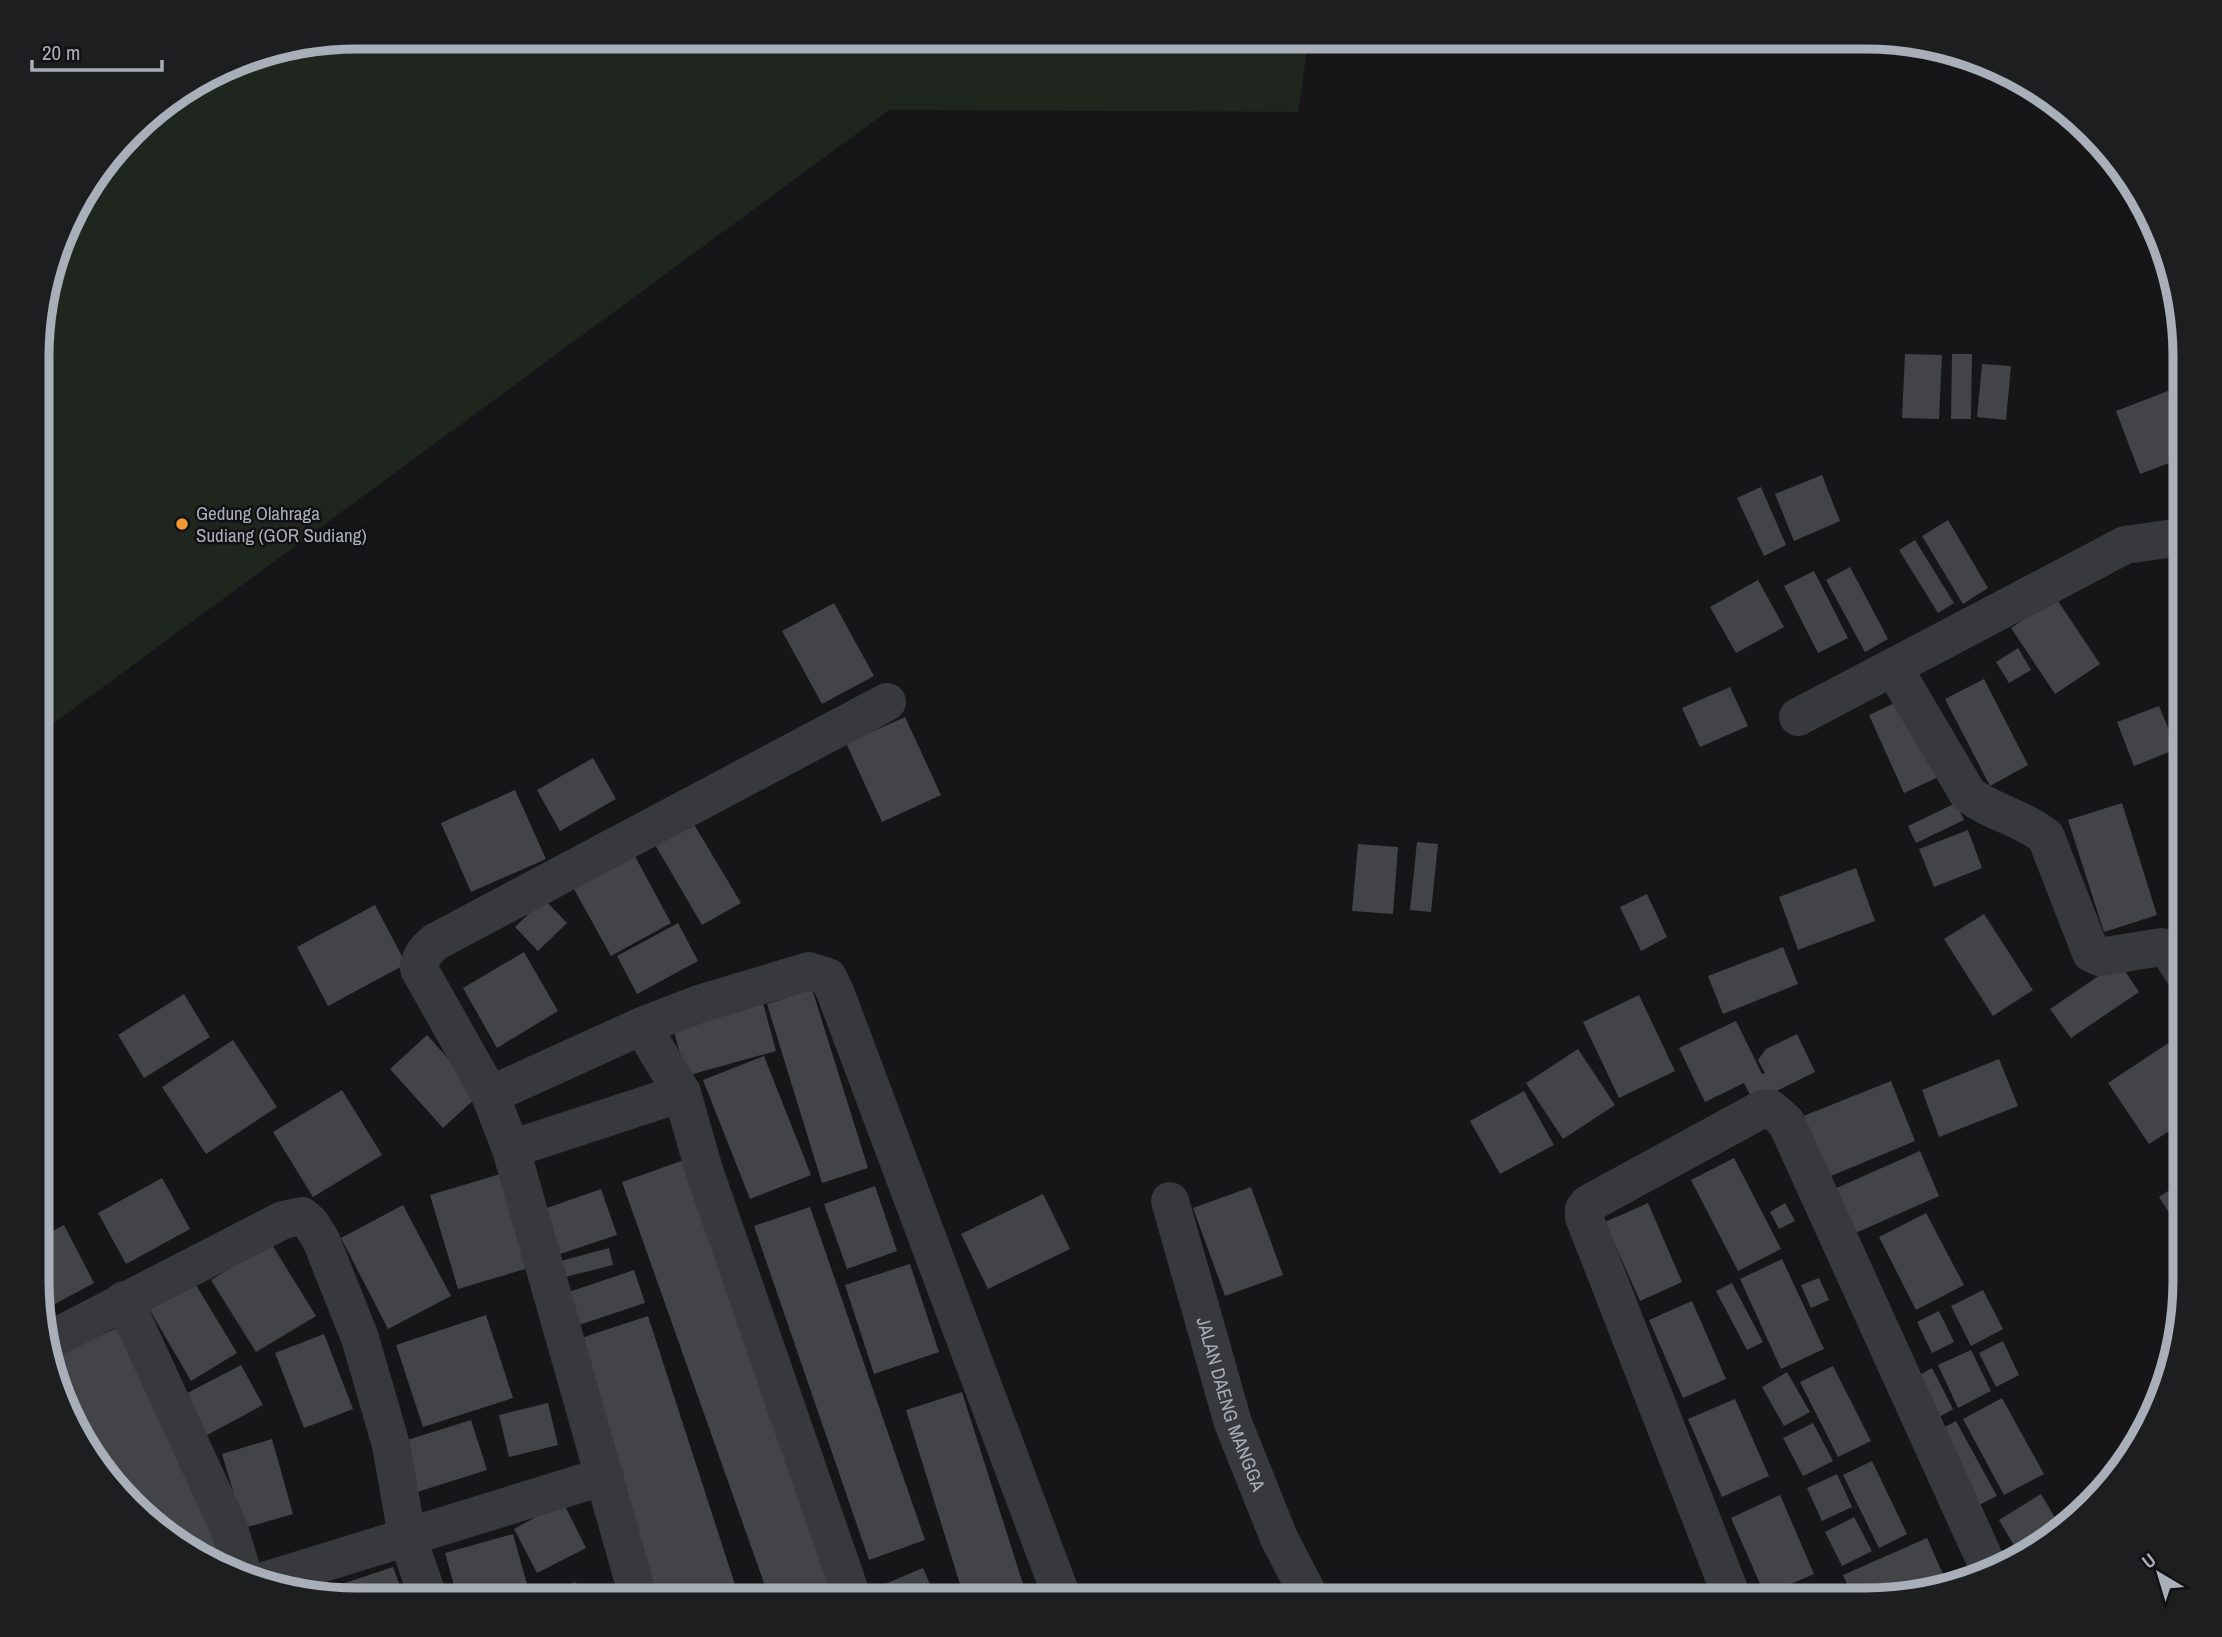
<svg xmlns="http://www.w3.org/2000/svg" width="2222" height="1637" viewBox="0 0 2222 1637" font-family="'Archivo Narrow',sans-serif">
	<rect width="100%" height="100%" fill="#161618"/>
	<path fill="#1e261e" d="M357 37H1309L1298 112 889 110 39 734 40 315 79 197 146 116 254 54Z"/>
	<path fill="#424448" d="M1905 354 1942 355 1939 419 1902 418Z
		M1952 354H1972L1971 419H1951Z
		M1982 364 2011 366 2006 420 1977 417Z
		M2168 391 2185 435V457L2140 474 2116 411Z
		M1822 475 1840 521 1794 541 1775 494Z
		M1761 487 1786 545 1764 556 1737 498Z
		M1948 520 1988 588 1963 604 1922 536Z
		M1915 540 1954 603 1938 613 1899 550Z
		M1850 567 1888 639 1865 652 1826 580Z
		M1814 571 1848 638 1818 653 1784 586Z
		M1758 580 1784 627 1736 653 1710 607Z
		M2056 598 2100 664 2055 694 2011 628Z
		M834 603 874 676 822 704 782 631Z
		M2018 648 2031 670 2009 683 1996 662Z
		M1984 679 2028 765 1990 786 1945 699Z
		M1730 687 1748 726 1700 747 1682 708Z
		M1912 695 1947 773 1904 793 1869 715Z
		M2159 706 2177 749 2134 766 2117 722Z
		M905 717 941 795 882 822 846 743Z
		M593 758 616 799 560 831 537 790Z
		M515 790 546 859 471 892 441 823Z
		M1956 803 1964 820 1916 843 1908 826Z
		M2122 803 2157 915 2104 932 2068 820Z
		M692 821 741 903 702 925 654 843Z
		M1968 830 1982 868 1934 887 1919 849Z
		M1417 842 1438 844 1431 912 1410 910Z
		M1358 844 1398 847 1393 914 1352 911Z
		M630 847 671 923 611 956 569 880Z
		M1856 868 1875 921 1798 950 1779 897Z
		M1647 894 1667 937 1641 951 1620 907Z
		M544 899 567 923 538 951 515 927Z
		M375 905 406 964 328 1006 297 947Z
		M1984 914 2033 990 1993 1016 1944 939Z
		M678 923 698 961 637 994 617 956Z
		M1783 947 1798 984 1723 1014 1708 976Z
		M524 952 558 1011 497 1048 463 988Z
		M2119 962 2139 992 2071 1038 2050 1009Z
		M812 989 868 1168 822 1183 767 1004Z
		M184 994 210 1037 144 1078 118 1035Z
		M1639 995 1675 1071 1619 1098 1583 1022Z
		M762 999 776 1051 686 1076 672 1024Z
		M1736 1021 1762 1074 1765 1073 1758 1060 1766 1049 1797 1034 1815 1072 1754 1102 1744 1083 1705 1102 1679 1048Z
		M2185 1032V1121L2149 1144 2108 1083Z
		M427 1035 480 1094 443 1128 390 1069Z
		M233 1040 277 1107 206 1154 162 1087Z
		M1578 1049 1615 1105 1563 1139 1526 1083Z
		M764 1056 811 1175 750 1199 703 1080Z
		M1999 1059 2018 1106 1939 1137 1922 1090Z
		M1891 1081 1915 1141 1826 1178 1801 1117Z
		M342 1090 382 1155 313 1197 273 1132Z
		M1524 1091 1554 1145 1500 1174 1470 1121Z
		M1920 1151 1939 1196 1851 1235 1832 1190Z
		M1734 1158 1781 1249 1738 1271 1691 1180Z
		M684 1160 840 1600H770L622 1182Z
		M507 1172 535 1266 458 1289 430 1195Z
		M162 1178 190 1229 126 1264 98 1213Z
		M2185 1180V1237L2159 1197Z
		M38 1186 48 1209 38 1213Z
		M875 1186 897 1251 847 1269 824 1204Z
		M1251 1187 1283 1275 1225 1296 1193 1208Z
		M601 1189 617 1235 557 1255 541 1210Z
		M1043 1194 1070 1249 988 1289 961 1234Z
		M1648 1203 1682 1282 1640 1301 1605 1222Z
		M1785 1203 1795 1221 1779 1229 1770 1212Z
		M403 1205 451 1296 388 1329 341 1238Z
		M810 1207 925 1540 869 1560 754 1226Z
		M1926 1213 1964 1285 1916 1310 1879 1237Z
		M64 1225 94 1283 40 1312 37 1302 38 1239Z
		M271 1243 316 1316 256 1352 211 1280Z
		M609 1248 613 1265 561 1278 557 1262Z
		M1782 1259 1824 1349 1781 1369 1740 1279Z
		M910 1264 939 1352 874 1374 845 1285Z
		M634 1270 645 1303 576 1326 566 1293Z
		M1819 1278 1829 1300 1811 1308 1801 1285Z
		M193 1280 237 1353 191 1381 148 1307Z
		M1732 1283 1763 1342 1747 1350 1716 1291Z
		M1983 1290 2003 1329 1971 1346 1951 1306Z
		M1692 1301 1726 1379 1683 1398 1649 1320Z
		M1939 1311 1954 1342 1932 1353 1917 1322Z
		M486 1315 513 1398 423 1427 396 1345Z
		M648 1316 740 1600H655L572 1341Z
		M121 1326 230 1573 146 1521 86 1442 59 1383 52 1357Z
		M324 1334 353 1409 304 1428 275 1353Z
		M2003 1341 2019 1375 1996 1387 1979 1353Z
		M1971 1350 1991 1391 1958 1408 1938 1365Z
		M241 1365 263 1405 198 1440 176 1399Z
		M1833 1366 1871 1441 1838 1457 1800 1382Z
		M1932 1368 1953 1409 1939 1417 1918 1376Z
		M1787 1372 1810 1412 1784 1426 1762 1387Z
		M962 1392 1016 1562 1028 1600H965L959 1581 906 1410Z
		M2002 1398 2044 1474 2004 1495 1963 1419Z
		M1735 1399 1769 1476 1722 1497 1688 1419Z
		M548 1403 558 1445 509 1457 499 1415Z
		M471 1420 487 1470 417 1492 401 1442Z
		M1956 1421 1997 1496 1979 1505 1937 1431Z
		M1813 1423 1833 1461 1803 1476 1783 1438Z
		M272 1439 293 1514 244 1528 222 1454Z
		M1872 1461 1907 1534 1879 1548 1843 1475Z
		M1837 1474 1852 1507 1822 1521 1807 1488Z
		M2041 1494 2060 1526 2018 1552 1999 1520Z
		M1780 1495 1814 1574 1765 1595 1731 1518Z
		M563 1502 586 1548 537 1573 514 1529Z
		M1854 1517 1872 1551 1842 1566 1825 1532Z
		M513 1534 527 1584 472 1600H458L445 1553Z
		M1927 1538 1945 1579 1932 1585 1865 1600H1854L1843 1575Z
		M393 1567 405 1600 330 1598 327 1589Z
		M923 1568 937 1600H878L873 1589Z
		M576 1582 582 1600H538L536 1595Z
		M1819 1587 1825 1600H1790Z"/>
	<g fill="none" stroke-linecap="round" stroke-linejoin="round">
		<g stroke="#37393d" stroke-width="38">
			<path d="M1893 667 1968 794C1992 813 2024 818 2046 837L2091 953 2099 957 2162 947 2170 952 2185 975"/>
			<path d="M1798 717 2125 545 2174 538 2185 539"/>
			<path d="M642 1026 682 1093 704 1170 853 1600"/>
			<path d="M490 1095 642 1026 699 1004 809 971 828 977 836 994 1063 1600"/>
			<path d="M511 1149 682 1093"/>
			<path id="s1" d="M1170 1201 1233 1423 1279 1538 1311 1600"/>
			<path d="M124 1300 229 1528 244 1578"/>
			<path d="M48 1341 283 1220 302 1216 311 1224 321 1240 360 1338 391 1445 407 1536 429 1600"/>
			<path d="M261 1582 605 1476"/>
			<path d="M639 1600 511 1149 490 1095 419 969C420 956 426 950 435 942L887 702"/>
			<path d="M1733 1600 1584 1217V1209L1588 1204 1762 1109H1771L1786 1122 1990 1571"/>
		</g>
	</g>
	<circle fill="#f29934" stroke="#111113" stroke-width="2.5" cx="182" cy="524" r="7"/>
	<g text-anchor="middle" stroke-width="5" stroke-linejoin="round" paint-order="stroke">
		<g font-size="19" fill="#a8afb8" stroke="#111113" text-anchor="start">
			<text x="196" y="520">Gedung Olahraga<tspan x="196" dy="22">Sudiang (GOR Sudiang)</tspan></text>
		</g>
		<g font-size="19" fill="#a8afb8" stroke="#111113">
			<text dy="7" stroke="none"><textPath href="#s1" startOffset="212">JALAN DAENG MANGGA</textPath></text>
		</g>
	</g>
	<path d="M0 0H2222V1637H0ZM357 49H1865A308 308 0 0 1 2173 357V1280A308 308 0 0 1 1865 1588H357A308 308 0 0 1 49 1280V357A308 308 0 0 1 357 49Z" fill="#1d1e20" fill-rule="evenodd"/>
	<path fill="none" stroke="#a8afb8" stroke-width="9" d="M357 49H1865A308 308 0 0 1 2173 357V1280A308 308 0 0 1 1865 1588H357A308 308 0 0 1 49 1280V357A308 308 0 0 1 357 49Z"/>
	<g transform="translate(2159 1574) rotate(322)" stroke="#111113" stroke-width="5" paint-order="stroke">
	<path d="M0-5L12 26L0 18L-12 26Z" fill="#a8afb8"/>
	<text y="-10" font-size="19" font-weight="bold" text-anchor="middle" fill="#a8afb8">U</text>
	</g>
	<path d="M32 60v10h130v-10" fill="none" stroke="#a8afb8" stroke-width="3.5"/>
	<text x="42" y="60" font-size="21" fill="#a8afb8" stroke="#111113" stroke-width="5" paint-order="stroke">20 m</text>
</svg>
